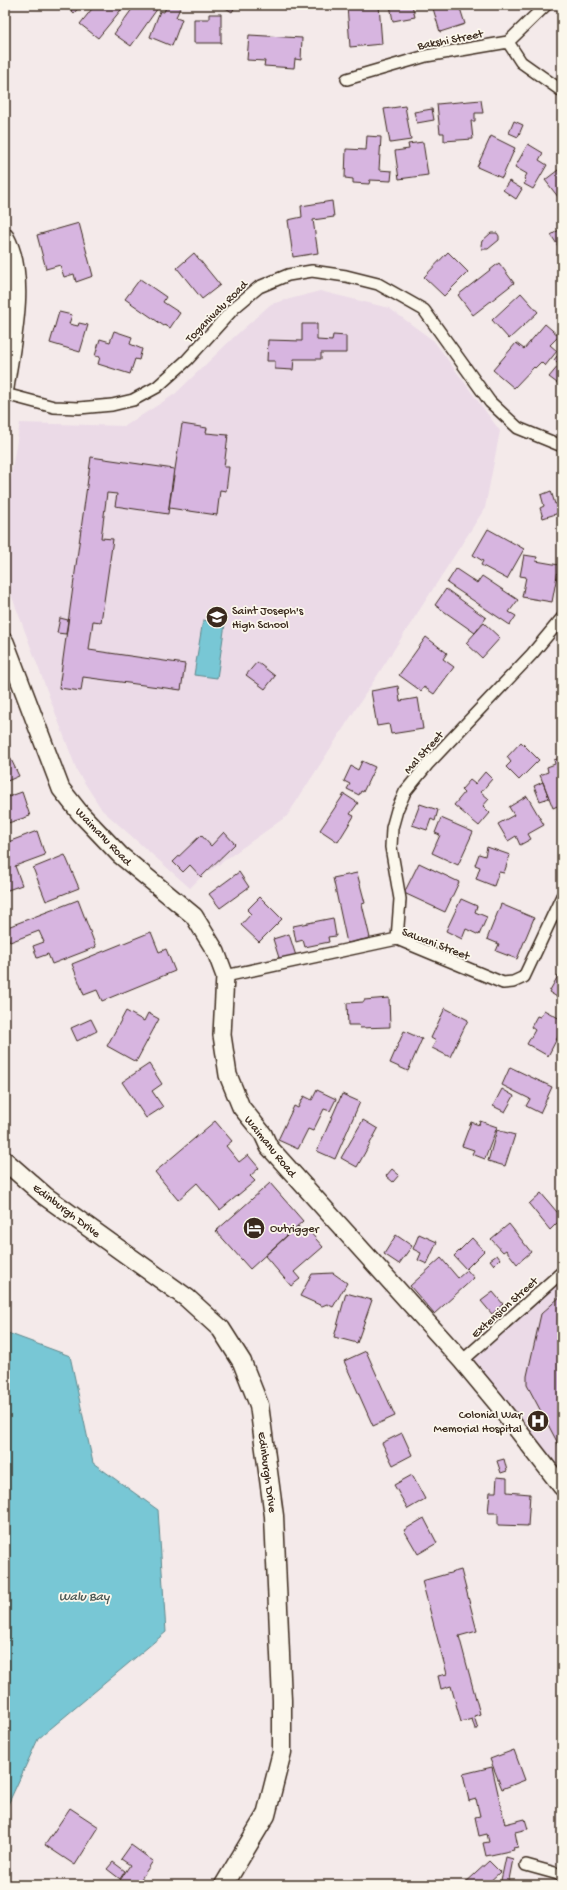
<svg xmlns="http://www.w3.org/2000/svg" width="567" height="1890" viewBox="0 0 567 1890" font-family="'Gochi Hand',sans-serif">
	<rect width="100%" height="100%" fill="#f4eaea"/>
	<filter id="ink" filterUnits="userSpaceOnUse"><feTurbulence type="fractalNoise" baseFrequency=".025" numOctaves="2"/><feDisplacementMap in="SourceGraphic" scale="8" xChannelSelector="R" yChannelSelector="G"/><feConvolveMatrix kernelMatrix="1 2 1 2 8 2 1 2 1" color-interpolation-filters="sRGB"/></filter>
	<g filter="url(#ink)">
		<path fill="#ebdae7" d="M320 291 389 308 434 341 500 431 485 508 287 816 201 877 190 888 102 810 77 771 5 578V509L20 423 125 426 175 394 234 337 271 304Z
			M562 1280V1477L466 1366Z"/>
		<path fill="#78c7d5" stroke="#60888c" d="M203 620 225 624 217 678 194 675Z
			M5 1332 70 1356 93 1463 158 1510 166 1632 38 1739 5 1811Z"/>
		<path fill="#d7b5e0" stroke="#3b2a1e" d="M66 5H81L74 13Z
			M95 5H125L98 38 80 24Z
			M135 5H160L131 46 114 34Z
			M167 5 181 6 176 17 182 19 172 46 150 37 160 11 164 12Z
			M221 5H236L232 12Z
			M347 5H379L382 44 350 47Z
			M390 5H412L415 17 393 21Z
			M432 5H459L465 24 440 32Z
			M209 14H221V43H194V19H209Z
			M249 35 302 38 301 60 295 59 294 68 264 66 265 61 247 60Z
			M481 100 483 113H475V121H471L473 139 444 141V133H440L437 104Z
			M405 106 411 140 390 143 384 109Z
			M432 109 434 120 417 123 414 112Z
			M514 121 523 125 518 137 509 133Z
			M367 136 381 137 379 170 392 171 391 181 370 180 369 184 353 183V179L345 178 346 149 366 150Z
			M491 136 515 148 502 178 477 167Z
			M423 142 428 175 399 179 395 151 409 149 408 144Z
			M528 144 543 153 539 160 547 165 533 189 524 184 526 181 524 179 527 174 515 167Z
			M562 167V202L545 180Z
			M509 181 522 189 516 199 503 190Z
			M332 201 334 217 313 220 318 253 293 257 288 220 302 217 301 206Z
			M79 223 93 276 76 282 74 274 64 277 60 265 46 269 37 235Z
			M562 228V252L551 235Z
			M491 233H497L499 236V240L488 249H482L481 245 482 241Z
			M448 252 468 272 444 296 424 277Z
			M194 253 220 285 202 299 177 268Z
			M499 263 514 283 473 315 458 295Z
			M140 279 166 297 163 302 180 313 170 328 165 325 164 326 125 299Z
			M521 293 538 312 509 339 492 320Z
			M59 312 72 315 69 324 78 326 79 323 88 325 80 352 50 343Z
			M302 324H317V340L332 341 333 335 346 336V353H321V359H294L293 370 275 369V361H267L268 340 302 341Z
			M545 324 559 336 550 345 557 351 545 366 541 362 535 368 534 367 514 388 493 370 516 343 524 349Z
			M114 331 132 337 130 344 142 349 139 360 135 359 130 374 98 364 100 357 95 356 100 339 110 342Z
			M557 356 562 360 561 386 549 377 559 365 554 360Z
			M182 424 207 428 206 433 228 435 224 467H229L226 491 220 490 217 515 169 508Z
			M91 457 174 469 168 514 115 506 117 494 107 493 101 538 113 539 101 622 93 621 89 650 185 664 181 690 83 677 81 691 59 688Z
			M551 491 555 504 562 502V522L559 513 543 518 540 508 544 506 541 495Z
			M488 529 524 549 507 579 481 565 483 561 473 555Z
			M524 555 537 557 536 561 559 565 552 602 522 597 526 577 520 576Z
			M456 569 477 583 482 576 518 600 509 612 516 616 510 625 447 583Z
			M446 589 486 618 475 633 435 605Z
			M60 618 68 620 66 634 57 633Z
			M484 623 500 638 482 658 466 643Z
			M426 637 447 653 443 659 454 667 434 694 424 687 421 691 399 675Z
			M257 662 275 676 265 689 246 675Z
			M398 686 400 701 418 698 423 729 391 734 389 724 377 726 371 691Z
			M521 742 539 760 519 780 506 767 511 762 507 757Z
			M7 751 19 776 5 782V752Z
			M562 757V804L553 808 540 775 548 772 547 767 555 764 554 760Z
			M362 761 375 767 363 792 361 791 359 795 347 789 350 784 344 781 351 766 358 770Z
			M485 772 492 779 481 792 489 799 483 806 490 813 479 826 454 805 464 793 461 790 470 780 475 784Z
			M543 782 549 798 540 801 534 786Z
			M22 792 30 816 5 824V798Z
			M344 794 358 803 350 814 354 816 338 842 320 830Z
			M527 796 544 825 528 834 531 839 520 845 516 836 508 841 498 824 514 815 509 807Z
			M420 804 438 810 435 821 431 819 427 830 412 825Z
			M441 818 473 832 458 865 432 853 440 835 435 833Z
			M37 831 45 855 15 866 22 885 5 891V833L8 842Z
			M224 832 235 844 201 877 190 865 183 872 173 862 201 835 211 846Z
			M487 847 510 855 504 873 499 872 494 886 476 879 480 867 475 865 479 854 485 856Z
			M65 855 79 888 46 901 33 868Z
			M419 863 459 882 445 912 404 893Z
			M239 872 249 887 220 908 209 894Z
			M357 873 365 903 362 904 370 938 347 943 333 878Z
			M260 897 282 919 259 942 241 925 251 914 247 910Z
			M461 899 477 906 475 912 487 917 479 935 466 929 462 939 446 931Z
			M78 900 96 947 52 964 48 954 37 958 33 946 44 942 39 931 10 942 5 928Z
			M501 904 534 918 517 959 496 951 499 944 487 939Z
			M333 918 336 936 328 937 329 942 305 947 303 940 296 942 293 926Z
			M151 932 159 952 166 949 175 971 102 1001 97 990 84 995 72 964Z
			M289 934 296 956 280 961 273 939Z
			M558 976 562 979V1000L549 992Z
			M389 998 390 1027 360 1028 359 1025H348L347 1003 364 1002V1000Z
			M445 1008 468 1020 450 1057 432 1048 436 1041 431 1038Z
			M544 1010 562 1020V1029L548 1056 527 1044 535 1030 531 1027 537 1016 540 1017Z
			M126 1011 144 1021 148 1013 159 1019 136 1062 107 1046Z
			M91 1019 97 1031 77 1041 71 1028Z
			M404 1031 422 1039 408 1071 390 1063Z
			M149 1064 162 1084 152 1091 163 1107 146 1118 122 1082Z
			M510 1067 552 1087 540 1113 526 1106 530 1099 502 1085Z
			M502 1089 514 1096 505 1112 493 1106Z
			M317 1090 336 1099 330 1111 324 1109 313 1131 308 1129 298 1149 278 1140 294 1106 298 1108 304 1096 312 1100Z
			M342 1094 360 1102 335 1159 317 1151Z
			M363 1120 378 1129 357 1167 341 1158Z
			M215 1121 232 1141 226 1146 239 1162 248 1155 259 1168 250 1176 255 1181 220 1210 197 1183 178 1200 155 1172Z
			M480 1121 497 1127 485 1159 472 1154 474 1150 462 1146 471 1122 479 1125Z
			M497 1130 515 1135 505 1166 488 1161Z
			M392 1169 399 1175 393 1182 386 1176Z
			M270 1183 303 1221 250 1269 216 1231Z
			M541 1193 562 1218 550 1230 529 1204Z
			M509 1224 531 1252 517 1264 506 1250 503 1252 491 1239Z
			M298 1226 305 1235 309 1231 323 1247 294 1272 300 1279 291 1286 265 1256Z
			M419 1234 437 1242 427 1264 418 1260 421 1253 413 1249Z
			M396 1235 412 1246 399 1264 384 1254Z
			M472 1238 484 1251 466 1269 454 1256Z
			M497 1255 500 1259 494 1265 490 1260Z
			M441 1258 458 1278 467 1270 474 1278 434 1314 410 1286Z
			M333 1273 347 1283 333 1307 327 1304 322 1306 300 1296 312 1274Z
			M493 1292 503 1304 492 1314 481 1301Z
			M346 1293 372 1300 357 1343 334 1337Z
			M562 1295V1451L527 1385V1376L541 1314Z
			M366 1351 395 1416 373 1426 344 1361Z
			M402 1433 412 1455 393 1465 382 1443Z
			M504 1459 507 1471 501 1473 497 1461Z
			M412 1475 425 1499 408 1509 394 1485Z
			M497 1477 507 1478V1492L530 1494 528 1526 498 1525V1513H488L490 1492H496Z
			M424 1518 437 1543 418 1554 404 1530Z
			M461 1570 477 1631 459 1636 480 1714 474 1716 478 1729H475L472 1719 461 1722 451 1686 441 1689 438 1676 447 1674 422 1581Z
			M514 1750 525 1780 502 1789 490 1759Z
			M492 1767 505 1824 525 1819 528 1829 515 1832 518 1847 513 1848 514 1850 486 1856 483 1843 489 1842 487 1834 479 1836 475 1817 480 1816 476 1799 469 1801 463 1774Z
			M70 1808 99 1827 75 1865 45 1845Z
			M131 1845 153 1861 137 1885H117L130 1865 121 1859Z
			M506 1857 513 1859 508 1885H500Z
			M489 1861 500 1872 486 1885H463Z
			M113 1862 125 1871 120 1879 107 1869Z"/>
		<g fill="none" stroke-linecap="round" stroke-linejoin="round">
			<g stroke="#3b2a1e" stroke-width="14">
				<path id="minor" d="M508 42 521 62 562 91
					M347 79 426 56 508 42 546 5
					M5 394 54 407 79 408 112 405 133 400 157 387 187 360 234 308 259 287 288 275 312 271 346 276 378 284 424 310 490 402 518 428 562 446
					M397 939 400 899 391 847 392 828 397 810 405 792 427 765 532 654 562 618
					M225 976 397 939 503 983 513 982 524 977 562 896
					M462 1361 562 1272
					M526 1865 562 1875"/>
			</g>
			<g stroke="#3b2a1e" stroke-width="20">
				<path id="primary" d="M5 237C28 278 11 343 5 388
					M5 642 61 789 80 813 120 855 194 916 216 952 225 976 222 1035 228 1075 241 1107 263 1134 269 1147 462 1361 496 1402 562 1487"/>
			</g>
			<g stroke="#3b2a1e" stroke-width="21">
				<path id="trunk" d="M5 1161 45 1196 187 1298 221 1329 242 1362 259 1405 274 1516 282 1700V1752L266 1815 224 1885"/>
			</g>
			<use href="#minor" stroke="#fbf7ec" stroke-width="11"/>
			<use href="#primary" stroke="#fbf7ec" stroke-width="17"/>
			<use href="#trunk" stroke="#fbf7ec" stroke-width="18"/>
		</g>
	</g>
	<defs>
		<g id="school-disc" transform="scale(1.15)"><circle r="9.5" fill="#3b2a1e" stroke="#fbf7ec"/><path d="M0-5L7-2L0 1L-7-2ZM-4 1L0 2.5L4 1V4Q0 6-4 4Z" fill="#fff"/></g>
		<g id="hotel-disc" transform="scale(1.15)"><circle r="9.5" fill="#3b2a1e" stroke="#fbf7ec"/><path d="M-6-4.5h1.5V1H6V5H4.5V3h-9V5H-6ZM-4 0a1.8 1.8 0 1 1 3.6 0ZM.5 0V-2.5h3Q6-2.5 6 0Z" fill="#fff"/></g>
		<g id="hospital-disc" transform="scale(1.15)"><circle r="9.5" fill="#3b2a1e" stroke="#fbf7ec"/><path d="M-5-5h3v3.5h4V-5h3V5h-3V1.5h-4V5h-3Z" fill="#fff"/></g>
	</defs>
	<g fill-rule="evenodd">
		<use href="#school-disc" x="217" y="617"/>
		<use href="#hotel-disc" x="254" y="1228"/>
		<use href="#hospital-disc" x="538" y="1421"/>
	</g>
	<g text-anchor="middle" stroke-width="3.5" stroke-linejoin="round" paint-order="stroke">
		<g font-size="12" fill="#3b2a1e" stroke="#fbf7ec">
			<text transform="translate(450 39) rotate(-11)" y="4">Bakshi Street</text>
			<text transform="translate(216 311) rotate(-45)" y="4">Toganivalu Road</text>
			<text transform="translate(423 752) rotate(-48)" y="4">Mal Street</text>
			<text transform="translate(104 836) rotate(46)" y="4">Waimanu Road</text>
			<text transform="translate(436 943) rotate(21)" y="4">Sawani Street</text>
			<text transform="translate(271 1146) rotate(51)" y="4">Waimanu Road</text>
			<text transform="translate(67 1210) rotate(37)" y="4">Edinburgh Drive</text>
			<text transform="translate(504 1307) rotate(-42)" y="4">Extension Street</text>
			<text transform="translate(268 1472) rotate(82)" y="4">Edinburgh Drive</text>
		</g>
		<g font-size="12" fill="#3b2a1e" stroke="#fbf7ec" text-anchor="start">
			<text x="232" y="614">Saint Joseph's<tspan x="232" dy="14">High School</tspan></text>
			<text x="270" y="1232">Outrigger</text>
			<text x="522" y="1418" text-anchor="end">Colonial War<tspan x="522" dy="14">Memorial Hospital</tspan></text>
		</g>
		<g font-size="13" font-style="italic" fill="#4d5955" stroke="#fbf7ec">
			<text x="84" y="1600">Walu Bay</text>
		</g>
	</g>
	<rect width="567" height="1890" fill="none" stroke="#fbf7ec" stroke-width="20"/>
	<rect x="10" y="10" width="547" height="1870" fill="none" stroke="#3b2a1e" stroke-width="1.5" filter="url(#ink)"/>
</svg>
